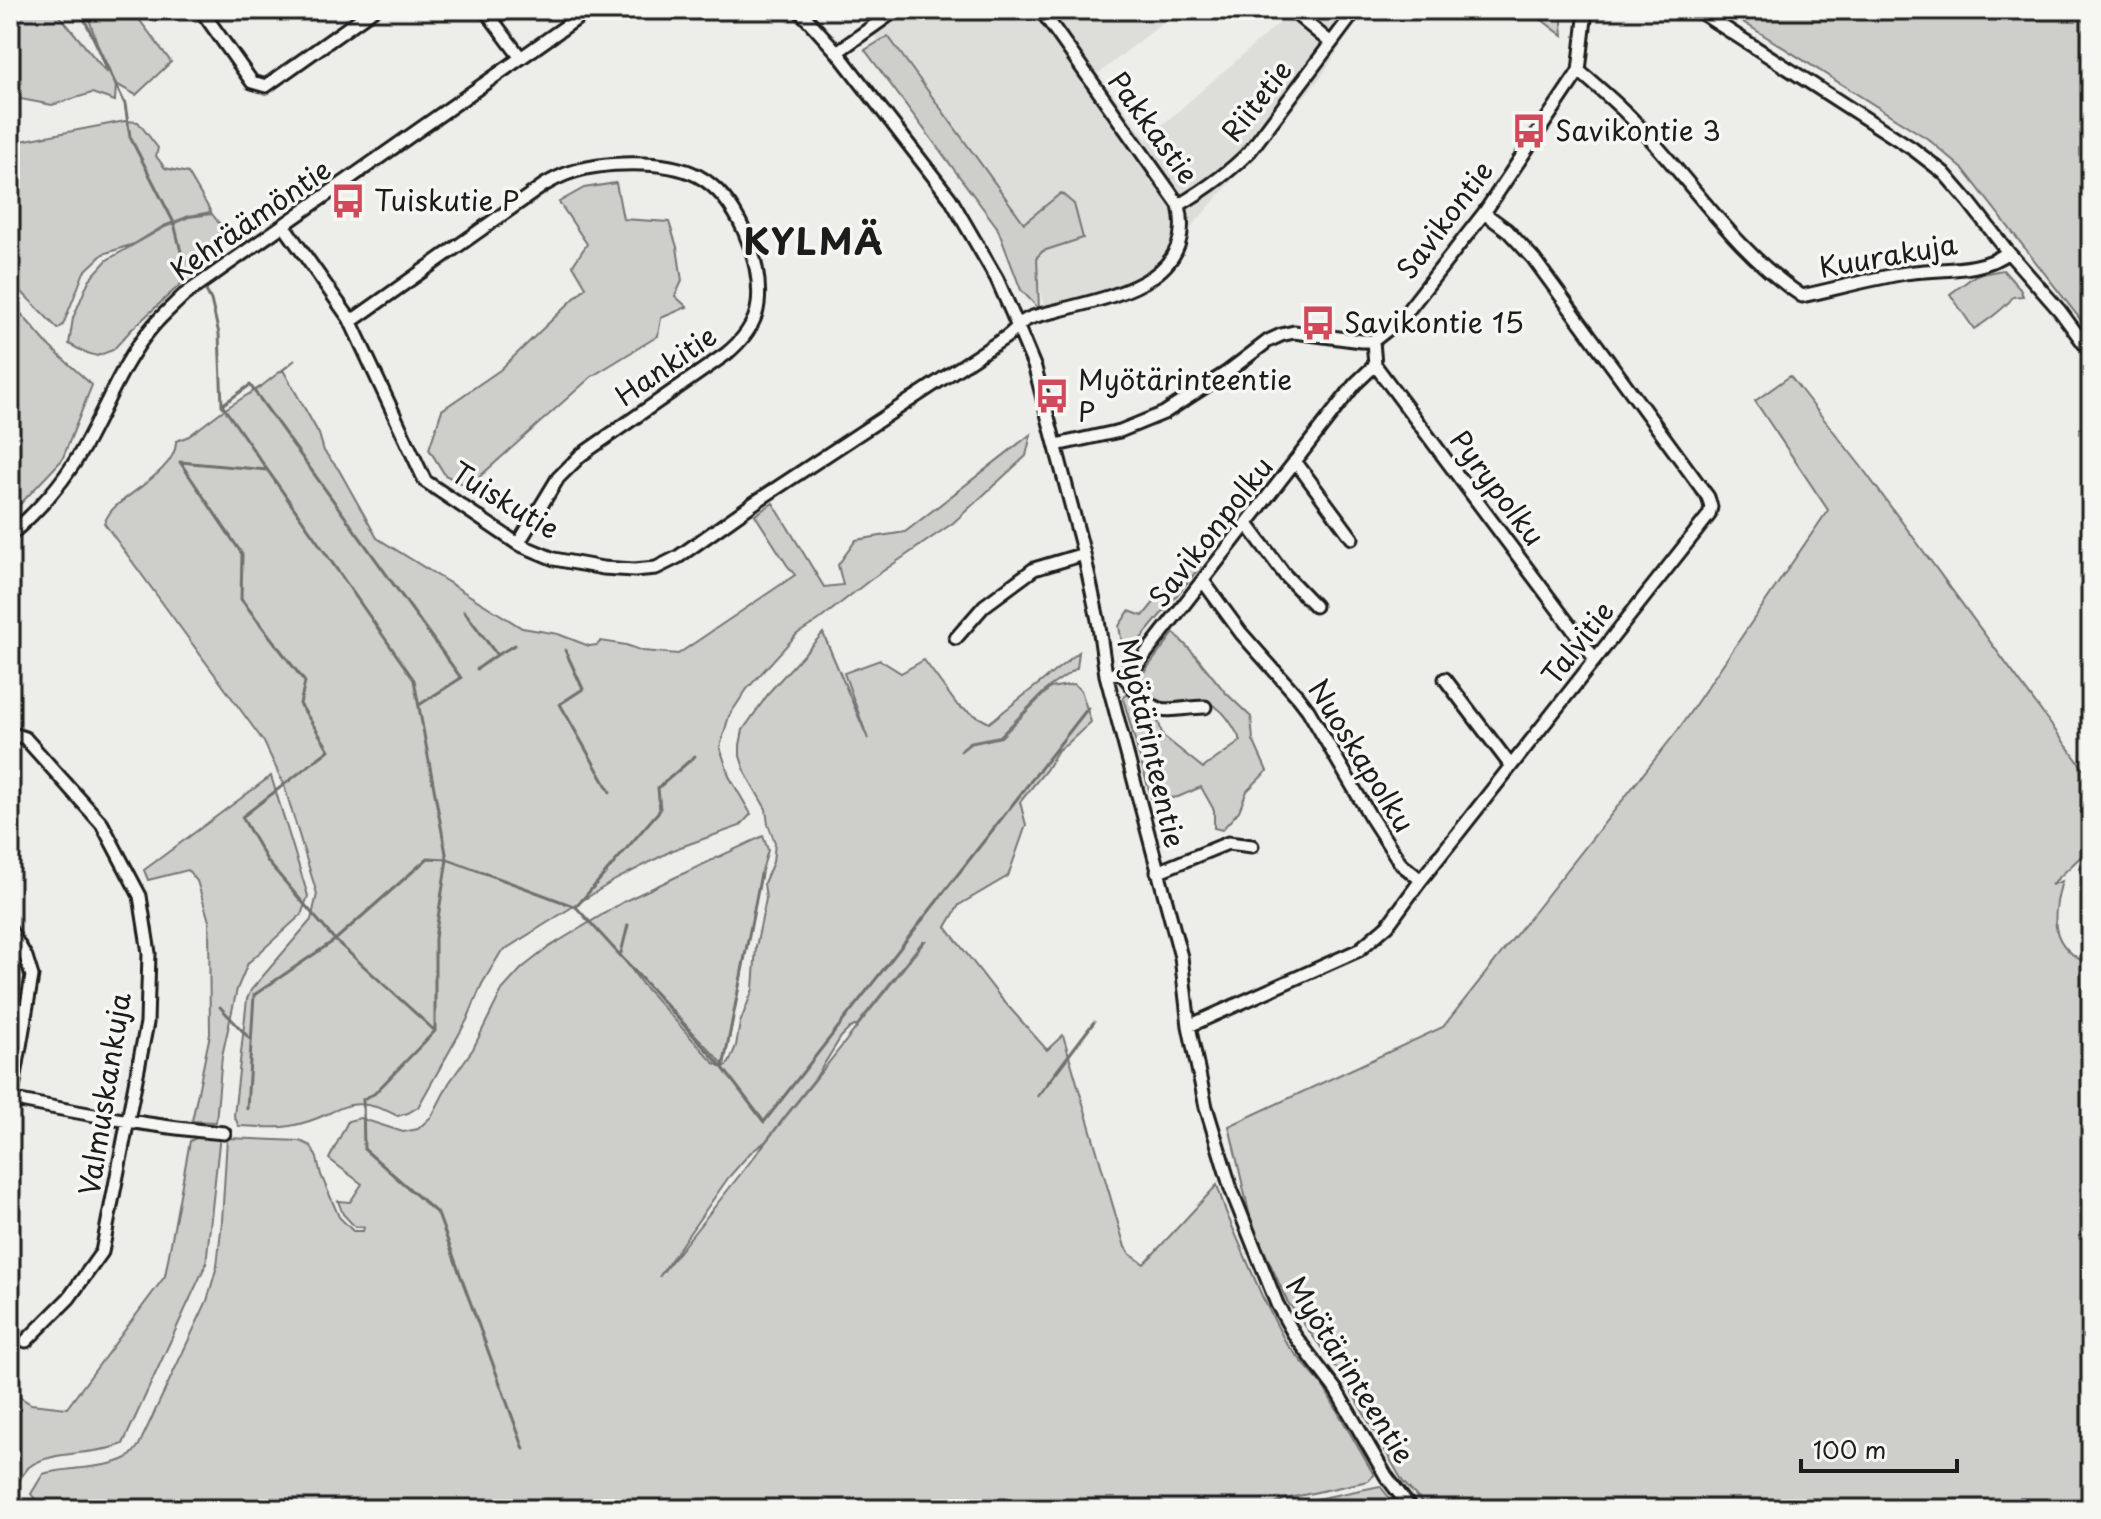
<svg xmlns="http://www.w3.org/2000/svg" width="2101" height="1519" viewBox="0 0 2101 1519" font-family="'Playpen Sans',sans-serif">
	<rect width="100%" height="100%" fill="#edede9"/>
	<filter id="ink" filterUnits="userSpaceOnUse"><feTurbulence type="fractalNoise" baseFrequency=".0125" numOctaves="2"/><feDisplacementMap in="SourceGraphic" scale="16" xChannelSelector="R" yChannelSelector="G"/><feConvolveMatrix kernelMatrix="1 2 1 2 8 2 1 2 1" color-interpolation-filters="sRGB"/></filter>
	<g filter="url(#ink)">
		<path fill="#ddddda" d="M854 10H1179L1098 74 1146 139 1287 16 1283 10H1364L1321 77 1132 296 1047 319 1027 232Z"/>
		<path fill="#cececb" stroke="#757574" stroke-width="2" fill-rule="evenodd" d="M10 10H55L107 73 86 10H132L171 62 136 95 116 84 115 101 92 93 52 105 10 97Z
			M1529 10H1561L1563 36Z
			M1724 10H2091V333L1964 170 1928 139Z
			M888 36 1024 223 1061 193 1074 204 1083 238 1043 251 1037 257 1039 309 1021 290 997 227 865 50Z
			M125 121 138 122 158 148 156 156 165 168 188 173 211 212 189 216 164 226 134 244 103 254 84 272 63 325 58 329 10 280V143Z
			M616 183 623 219 669 222 677 247 682 281 675 296 687 307 661 318 658 336 591 377 468 487 445 475 429 449 442 410 500 370 586 287 573 265 587 244 559 202 584 188Z
			M212 214 222 227 214 245 195 271 131 330 113 350 97 356 84 352 69 344 73 318 89 280 107 260 165 227 189 217Z
			M2003 270 2020 289 2023 296 2013 297C2005 308 1986 322 1974 329L1950 294 1976 275Z
			M10 301 50 347 92 385 62 460 10 515Z
			M295 360 283 370 319 434 324 451 339 470 377 538 522 628 558 634 589 646 597 645 601 641 626 645 643 651 678 654 795 575 787 565 755 515 773 503 824 587 843 585 838 565 856 540 905 532 1031 434 1026 456 953 523 870 580 819 620 797 634 747 689 729 716 720 747 729 776 751 814 740 826 675 849 615 880 501 952 482 984 467 1020 418 1107 408 1113 398 1116C343 1088 340 1118 290 1126 274 1129 255 1126 239 1126L234 1116 247 999 251 990 311 920 317 894 284 785 264 742 104 523C107 517 110 511 115 507 133 490 177 468 176 441L189 436 222 411 263 385Z
			M1790 376 1860 465 2091 779V847L2051 885 2062 881C2051 919 2049 947 2091 965V1509H1428L1403 1482 1343 1377 1287 1301 1251 1221 1229 1126 1443 1027 1678 730 1828 510 1755 401Z
			M1189 559 1200 567 1130 652 1122 644 1119 626 1129 611 1143 616Z
			M823 633 868 739 844 673 880 660 901 673 924 660 958 706 989 723 1079 652 1077 668 1049 687 1000 736 969 742 960 752 970 744 1001 737 1050 688 1074 684 1081 690 1091 722 1066 745 1058 750 1046 770 1020 802 1026 825 1008 876 959 905 946 927 1001 998 1047 1050 1063 1035 1125 1247 1130 1254 1144 1264 1217 1185 1226 1212 1262 1296 1286 1343 1323 1386 1374 1475 1368 1481 1285 1499 1266 1509H510L509 1507V1509H43L31 1494 43 1474C66 1467 116 1469 131 1455 134 1452 137 1448 139 1445L207 1301 217 1266 222 1221 227 1138 300 1141 311 1146 317 1158 321 1175 339 1217 353 1231H363L364 1227H355L343 1214 338 1201 350 1202 362 1184 329 1159 348 1121 360 1118 403 1132 418 1129 432 1116 449 1083 473 1049 502 990 522 968 549 947 625 901 763 836 768 850 761 874 724 1065 626 962 642 984 714 1063 723 1068 729 1063 736 1046 740 1023 753 989 756 947 766 899 764 883 773 862 775 843 768 824 766 809 746 774 740 756V745L743 730 771 690ZM923 941H925L659 1277 728 1178 750 1153 765 1142 816 1077 841 1037 850 1028 857 1025Z
			M1174 633 1196 656 1225 692 1251 717 1253 740 1267 771 1247 791 1239 811 1222 830 1214 828V810L1201 787 1178 797 1152 801 1123 698 1130 691 1156 714 1163 736 1203 768 1241 741C1220 699 1207 697 1162 704L1145 692 1138 680Z
			M271 776 308 896 301 915 248 963 237 989 222 1056 216 1122 192 1121 210 1034 209 921 197 881 188 870 148 880 144 870Z
			M204 1134H220L206 1264 123 1444C96 1456 50 1450 29 1467 25 1471 21 1478 17 1483L19 1499 28 1509H10V1391L31 1404 67 1408 165 1276 190 1141Z
			M1380 1486 1398 1509H1286L1297 1503Z"/>
		<g fill="none" stroke-linecap="round" stroke-linejoin="round">
			<path stroke="#6f6f6d" stroke-width="3" d="M80 10 125 104 130 137 174 223 181 252 199 279
				M203 285 211 300 219 334 222 405 414 680 447 859 435 938V1031L374 1094 363 1099 364 1149 438 1214 524 1449
				M222 405 250 385 461 678 419 705
				M267 470 180 462 242 554 241 599 305 682 300 704 329 750 242 817 268 862 335 940 435 1031
				M464 611 497 655 515 645
				M565 650 583 689 560 704 610 792
				M477 669 497 655
				M576 907 723 1068 761 874
				M621 953 628 925
				M220 1007 250 1039
				M723 1068 764 1122 1088 708
				M1038 1096 1094 1022
				M247 1109 254 995 335 940 428 858 447 859 576 907 660 810 658 788 695 756"/>
			<g stroke="#1c1c1c" stroke-width="17">
				<path id="minor" d="M201 10 252 82 266 86 373 10
					M485 10 521 58
					M799 10 837 52 950 198 997 279 1012 313 1035 368 1084 554 1098 620 1106 675 1181 957 1189 1026 1206 1107 1231 1189 1277 1304 1295 1336 1336 1390 1386 1476 1411 1509
					M1291 10 1331 43
					M1697 10 1913 149 1944 173 1969 202 2008 252 2060 311 2091 353
					M837 52 896 10
					M1579 71C1598 87 1617 103 1634 121 1691 180 1733 250 1802 296 1834 289 1867 280 1900 274 1935 267 1979 275 2008 252
					M1179 205C1206 189 1229 173 1250 151L1356 10
					M284 226 349 318 425 481 518 544 554 559 603 568 634 570 656 568 678 557 757 501 1006 337C1012 333 1018 326 1024 321 1033 315 1050 313 1060 310 1113 296 1197 281 1179 205L1041 10
					M349 318H356L544 185C551 181 558 177 566 174 600 161 666 159 698 176 737 197 763 261 758 304 756 324 741 342 726 354L581 455 558 478 518 544
					M1373 341 1375 365 1595 659
					M1056 445 1120 431 1164 413 1226 373 1268 341 1281 335 1294 332 1361 341H1373L1402 318 1484 213 1579 71 1586 10
					M1295 461 1352 538
					M1247 524 1285 575 1315 606
					M10 535C39 510 67 478 85 445 107 405 123 361 153 326 162 315 174 305 184 295L589 10
					M1203 581 1241 633 1298 697 1308 710 1370 816 1401 864 1421 880
					M956 638 984 606 1034 569 1084 554
					M1121 673C1128 680 1132 687 1138 694 1160 719 1176 707 1205 707
					M1106 675C1118 674 1128 673 1137 665L1355 384 1375 365
					M1445 679 1511 766
					M10 733 25 738 102 824 140 896 149 953 147 1023 102 1252 69 1298 26 1341
					M1157 872 1228 843 1252 846
					M10 930 26 957 32 976 10 1105
					M1189 1026 1359 950 1388 925 1421 880 1709 515 1711 507 1708 497 1533 258 1507 230 1484 213
					M10 1099C81 1113 152 1127 224 1133"/>
			</g>
			<use href="#minor" stroke="#f6f6f2" stroke-width="11"/>
		</g>
	</g>
	<defs>
		<g id="bus-bare" transform="scale(2.76)"><path d="M-5-6H5V4H4V6H2V4H-2V6H-4V4H-5ZM-3.5-4V0h7V-4ZM-3.5 1.2v1.5H-2V1.2ZM2 1.2v1.5H3.5V1.2Z" fill="#d1495b" stroke="#f6f6f2" stroke-width="2.5" paint-order="stroke"/></g>
	</defs>
	<g fill-rule="evenodd">
		<use href="#bus-bare" x="1529" y="131"/>
		<use href="#bus-bare" x="348" y="201"/>
		<use href="#bus-bare" x="1318" y="323"/>
		<use href="#bus-bare" x="1052" y="396"/>
	</g>
	<g text-anchor="middle" stroke-width="7" stroke-linejoin="round" paint-order="stroke">
		<g font-size="28" fill="#1c1c1c" stroke="#f6f6f2">
			<text transform="translate(1257 101) rotate(-52)" y="10">Riitetie</text>
			<text transform="translate(1153 128) rotate(54)" y="10">Pakkastie</text>
			<text transform="translate(251 220) rotate(-35)" y="10">Kehräämöntie</text>
			<text transform="translate(1445 220) rotate(-53)" y="10">Savikontie</text>
			<text transform="translate(1888 256) rotate(-10)" y="10">Kuurakuja</text>
			<text transform="translate(666 366) rotate(-35)" y="10">Hankitie</text>
			<text transform="translate(1497 488) rotate(53)" y="10">Pyrypolku</text>
			<text transform="translate(505 501) rotate(31)" y="10">Tuiskutie</text>
			<text transform="translate(1211 532) rotate(-52)" y="10">Savikonpolku</text>
			<text transform="translate(1578 643) rotate(-52)" y="10">Talvitie</text>
			<text transform="translate(1151 743) rotate(77)" y="10">Myötärinteentie</text>
			<text transform="translate(1361 756) rotate(58)" y="10">Nuoskapolku</text>
			<text transform="translate(105 1094) rotate(-81)" y="10">Valmuskankuja</text>
			<text transform="translate(1350 1370) rotate(58)" y="10">Myötärinteentie</text>
		</g>
		<g font-size="28" fill="#1c1c1c" stroke="#f6f6f2" text-anchor="start">
			<text x="1555" y="141">Savikontie 3</text>
			<text x="374" y="211">Tuiskutie P</text>
			<text x="1344" y="333">Savikontie 15</text>
			<text x="1078" y="390">Myötärinteentie<tspan x="1078" dy="32">P</tspan></text>
		</g>
		<g font-size="36" font-weight="bold" letter-spacing="2" fill="#1c1c1c" stroke="#f6f6f2">
			<text x="814" y="255">KYLMÄ</text>
		</g>
	</g>
	<rect width="2101" height="1519" fill="none" stroke="#f6f6f2" stroke-width="40"/>
	<rect x="20" y="20" width="2061" height="1479" fill="none" stroke="#1c1c1c" stroke-width="3" filter="url(#ink)"/>
	<path d="M1801 1459v12h156v-12" fill="none" stroke="#1c1c1c" stroke-width="4"/>
	<text x="1813" y="1459" font-size="24" fill="#1c1c1c" stroke="#f6f6f2" stroke-width="6" paint-order="stroke">100 m</text>
</svg>
